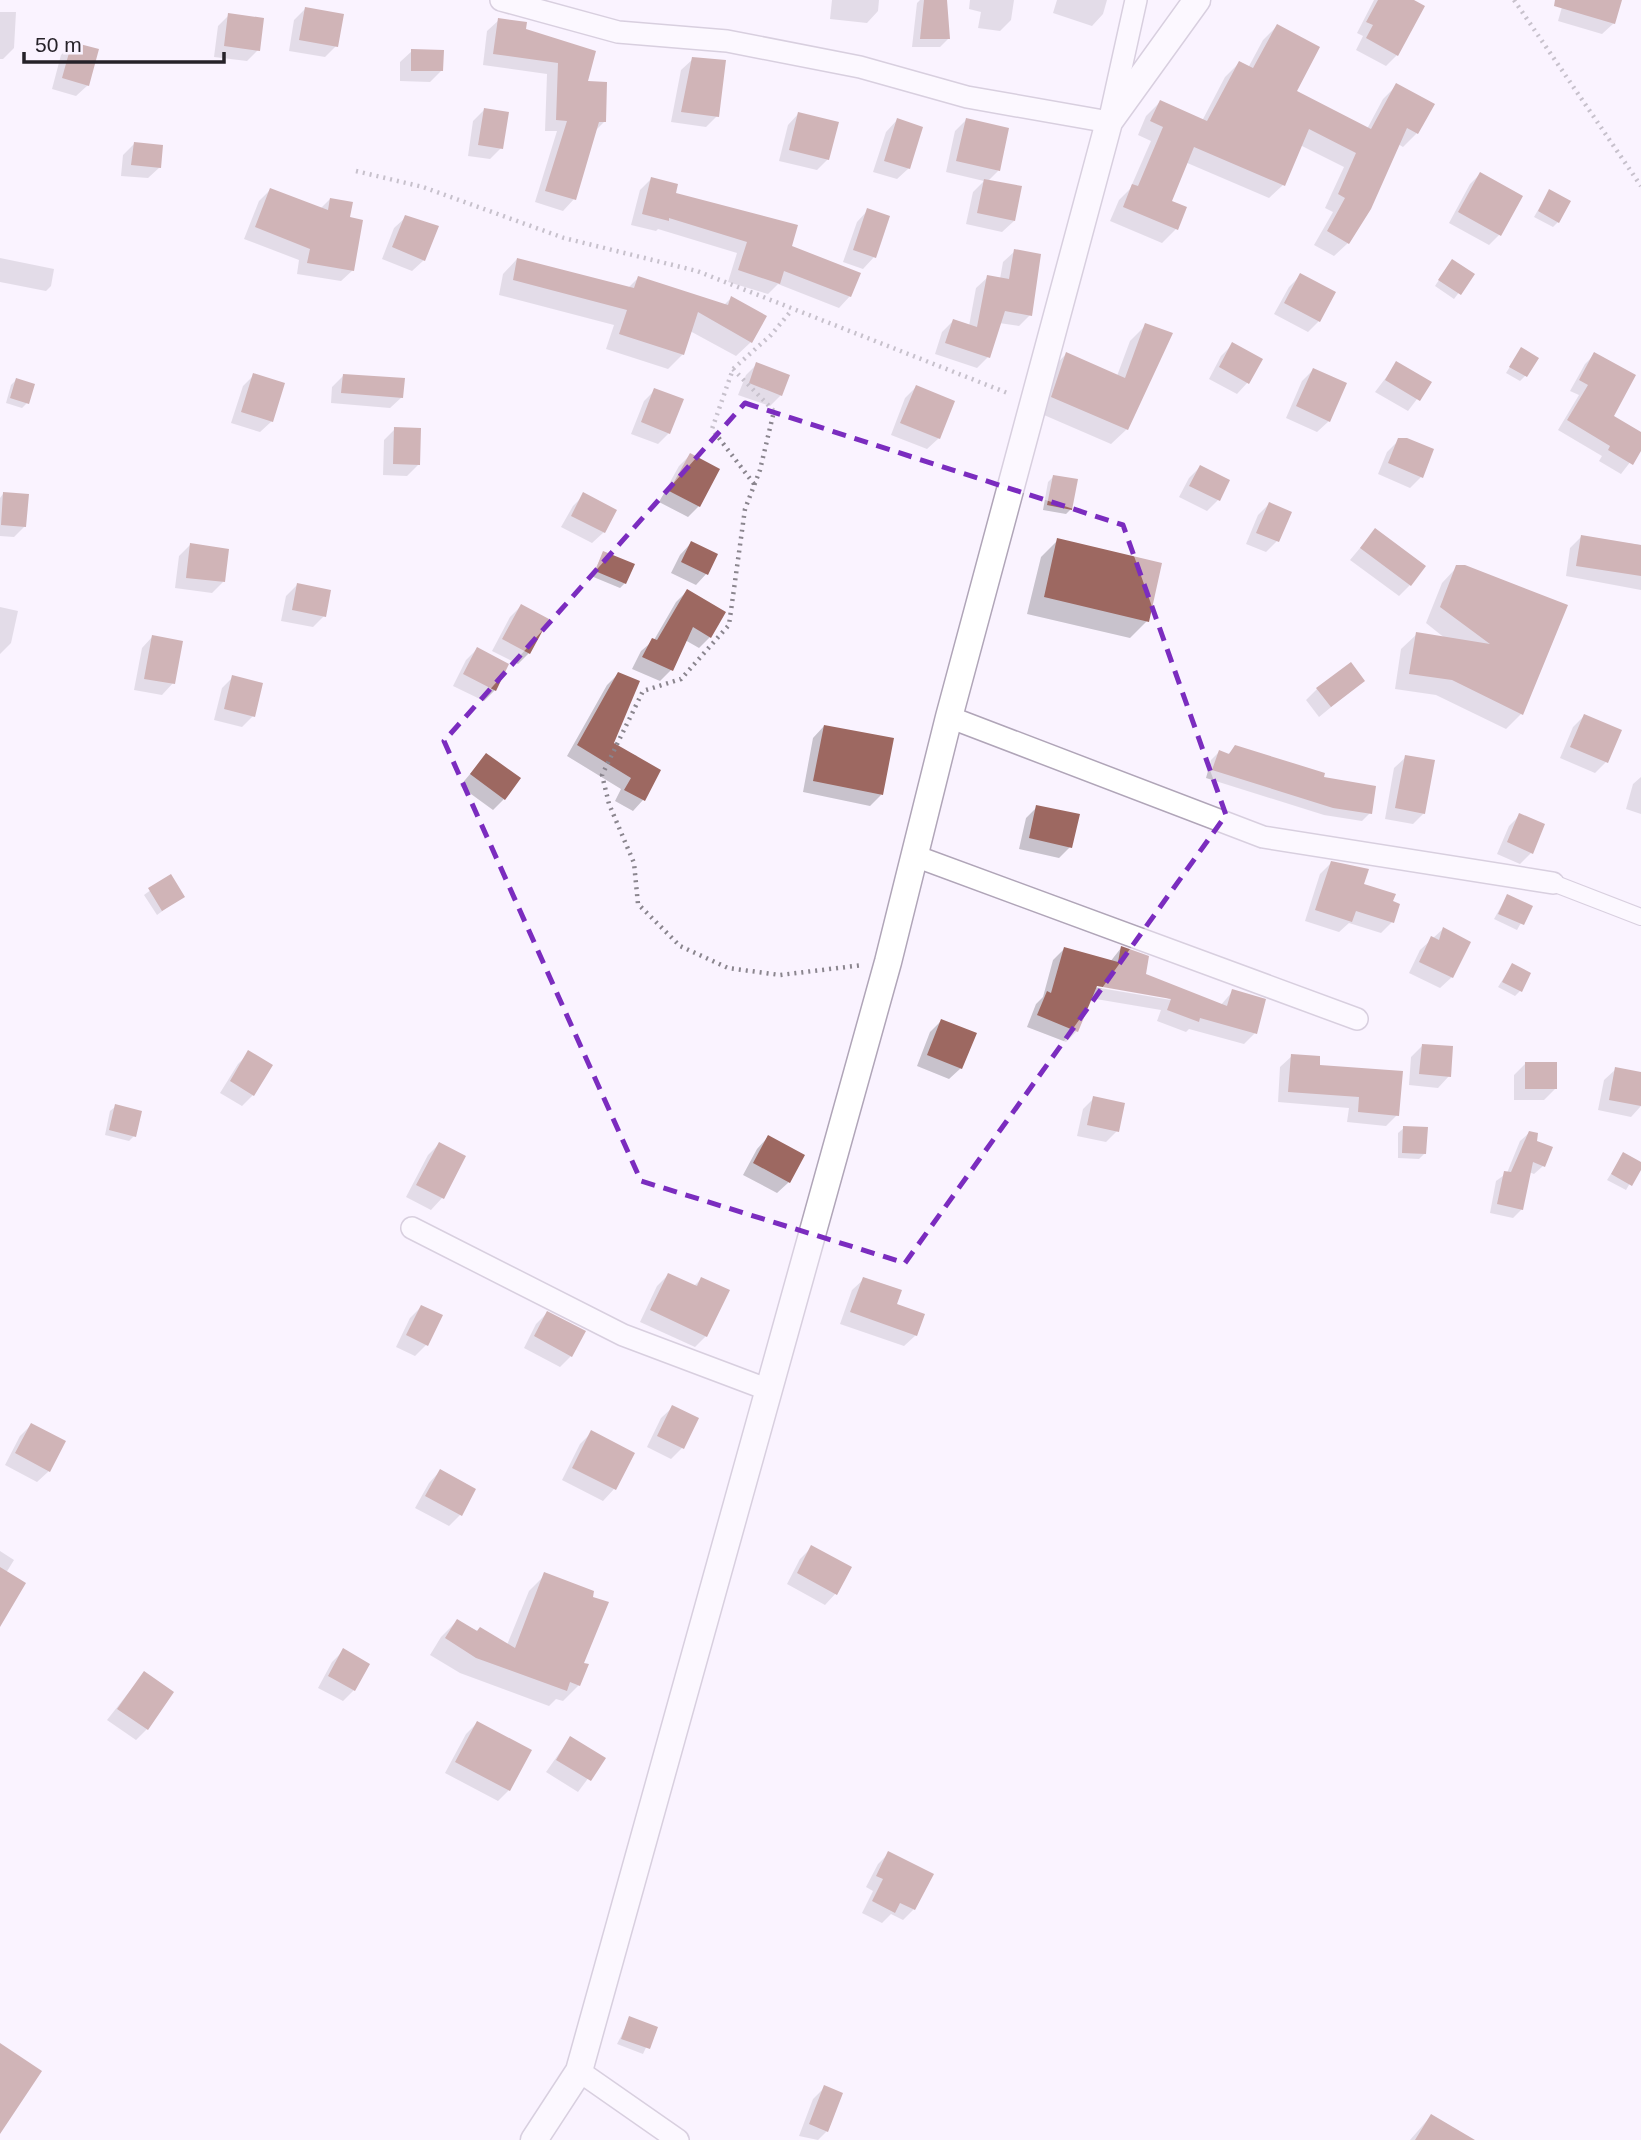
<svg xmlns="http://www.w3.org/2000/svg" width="1641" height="2140" viewBox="0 0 1641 2140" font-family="Arial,sans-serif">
	<rect width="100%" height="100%" fill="#faf3ff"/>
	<path fill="#0003" fill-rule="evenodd" d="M832 0H879L878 11 867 23 830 19Z
		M920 0H945L949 38 940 47H912L917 3Z
		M970 0H1014L1011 20 1000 31 978 28 981 12 969 9Z
		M1057 0H1107L1103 14 1092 26 1053 13Z
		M1374 0H1410L1397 55 1386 66 1356 50 1363 36 1357 33Z
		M1564 0H1620L1614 23 1602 34 1558 21Z
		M306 8 336 46 325 57 289 51 294 20Z
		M0 12H16L14 48 3 59H0Z
		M229 15 258 50 247 61 214 57 218 26Z
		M499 20 524 30 585 83 604 122 595 131 574 199 563 211 535 202 557 131H545L547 74 483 65 487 31Z
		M1277 26 1294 92 1367 129 1383 99 1397 85 1417 133 1403 147 1398 144 1348 243 1334 256 1314 245 1333 212 1325 208 1344 167 1300 145 1283 185 1269 198 1185 162 1170 202 1185 208 1176 229 1162 243 1110 221 1119 200 1130 189 1151 141 1138 135 1146 116 1160 102 1202 121 1225 77 1239 63 1248 68 1263 40Z
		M73 44 88 85 76 96 52 89 61 55Z
		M412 51 442 70 430 82 400 81V62Z
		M693 59 717 116 706 127 671 122 681 70Z
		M484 110 501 148 490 159 468 156 473 121Z
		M799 113 828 159 817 170 779 161 788 125Z
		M897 120 909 168 897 179 873 172 886 132Z
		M966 120 998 171 987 182 1014 221 1002 232 966 224 973 192 984 181 946 172 955 131Z
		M134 144 160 167 148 178 121 176 123 155Z
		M1480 174 1499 235 1489 245 1449 223 1470 184Z
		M651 179 674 194 789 247 850 296 839 308 778 284 768 294 728 282 737 253 658 229 656 231 631 225 640 190Z
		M270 190 320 209 330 199 348 219 353 270 341 281 297 274 299 260 244 239 259 201Z
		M1549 191 1558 222 1553 227 1534 217Z
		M868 210 874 257 863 269 843 262 857 222Z
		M406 217 424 260 412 271 382 259 394 228Z
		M1015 251 1030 315 1019 326 999 323 988 357 977 368 935 354 942 332 953 321 969 326 976 288 988 277 1000 279 1003 262Z
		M0 258 54 269 51 286 46 291 0 282Z
		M517 259 628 288 638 278 724 305 731 298 751 342 736 356 690 331 683 354 668 369 606 349 614 325 499 295 503 274Z
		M1448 266 1473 274 1454 299 1435 286Z
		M1300 276 1319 321 1308 332 1274 314 1289 287Z
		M1146 325 1171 334 1127 429 1111 444 1037 412 1051 370 1066 354 1117 376 1130 341Z
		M1232 345 1248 382 1237 394 1209 379 1221 356Z
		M1521 349 1525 376 1520 381 1506 373Z
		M1595 354 1611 416 1641 434V448L1621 474 1599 461 1602 456 1558 430 1579 395 1570 391 1585 364Z
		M1397 363 1429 383 1408 411 1375 392Z
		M757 364 781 395 770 406 738 395 746 375Z
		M1313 370 1329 421 1317 432 1286 418 1302 381Z
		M254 375 272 421 260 432 231 423 243 386Z
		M343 376 402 397 390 408 331 403 332 387Z
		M16 380 27 403 22 408 6 403 11 385Z
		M916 387 939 438 927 449 891 435 905 398Z
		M655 390 669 433 658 444 631 434 644 401Z
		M395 429 418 465 407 476 383 475 384 440Z
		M1399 440 1421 477 1410 488 1378 474 1387 452Z
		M690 455 699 506 688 517 659 502 679 466Z
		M1200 467 1218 500 1207 511 1179 497 1189 478Z
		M1053 477 1071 509 1066 514 1043 510 1048 482Z
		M3 494 25 526 14 537 0 536V498Z
		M584 495 604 532 592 543 561 527 573 506Z
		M1269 504 1277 541 1266 552 1246 544 1258 515Z
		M1375 530 1410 585 1399 596 1350 560Z
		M1581 537 1641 545V590L1566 576 1570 548Z
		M1058 540 1147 621 1130 638 1027 614 1041 557Z
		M691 543 707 573 696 585 671 573 680 555Z
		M190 545 223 582 212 593 175 588 179 556Z
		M604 553 625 583 620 588 591 576Z
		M1457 567 1521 714 1506 729 1436 695 1395 689 1401 649 1417 634 1446 639 1426 623 1442 583Z
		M297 585 324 616 313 627 281 621 286 596Z
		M687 591 710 637 699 648 685 640 671 670 660 681 632 669 641 651 654 640 676 602Z
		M521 606 529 653 518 664 492 651 510 617Z
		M0 607 18 611 11 643 0 654Z
		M153 636 173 683 162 695 134 690 142 648Z
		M477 649 495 690 484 701 453 686 466 660Z
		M618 674 611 744 637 756 643 800 633 811 615 801 621 789 567 756 607 685Z
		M233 677 253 716 242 727 214 720 222 688Z
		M1363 681 1319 717 1306 700 1317 689Z
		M1584 716 1606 762 1595 773 1560 758 1573 727Z
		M824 726 881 795 870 806 803 792 813 738Z
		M1236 747 1322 779 1370 813 1362 821 1324 815 1206 778 1211 760 1219 752 1227 755Z
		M486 755 504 799 493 810 460 786Z
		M1406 757 1424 813 1413 824 1385 819 1394 768Z
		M1641 777V814L1626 809 1633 784Z
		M1037 807 1070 847 1059 858 1019 849 1026 818Z
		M1520 815 1531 853 1520 864 1497 854 1509 826Z
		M1331 863 1362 885 1392 922 1381 933 1349 923 1339 932 1305 921 1320 874Z
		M170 876 183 896 157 915 144 895Z
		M1507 896 1530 907 1517 930 1494 919Z
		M1443 929 1452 977 1440 988 1409 973 1420 950Z
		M1121 948 1144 975 1220 1006 1233 991 1255 1033 1244 1044 1189 1029 1186 1032 1157 1021 1161 1010 1090 998 1077 1031 1066 1042 1027 1027 1036 1004 1043 997 1053 960 1064 949 1110 962ZM1089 983 1163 996 1171 1000 1088 986Z
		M1512 965 1520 991 1515 996 1498 987Z
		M941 1021 961 1068 949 1079 917 1066 930 1032Z
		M1422 1046 1449 1076 1438 1088 1409 1085 1411 1057Z
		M249 1053 253 1095 242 1106 220 1093 238 1064Z
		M1292 1056 1318 1066 1397 1115 1386 1126 1347 1122 1349 1108 1278 1102 1280 1067Z
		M1525 1064 1555 1089 1544 1100H1514V1075Z
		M1616 1069 1641 1074V1106L1631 1117 1598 1110 1604 1080Z
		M1094 1098 1117 1131 1106 1142 1077 1136 1083 1109Z
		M116 1106 134 1136 129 1141 105 1135 110 1111Z
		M1404 1128 1425 1153 1419 1159 1398 1158V1133Z
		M1529 1133 1543 1166 1534 1174 1529 1172 1522 1209 1513 1218 1490 1213 1496 1181 1507 1173 1520 1141Z
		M768 1137 789 1182 777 1193 743 1175 757 1149Z
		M439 1144 464 1157 442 1198 431 1210 406 1197 428 1155Z
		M1623 1155 1641 1164 1626 1190 1607 1180Z
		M668 1275 693 1287 701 1279 706 1336 695 1347 640 1322 657 1286Z
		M864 1279 895 1305 916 1335 904 1346 840 1324 852 1290Z
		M421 1307 426 1345 415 1356 396 1347 410 1318Z
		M547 1313 571 1356 560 1367 524 1348 536 1324Z
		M673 1407 697 1419 682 1448 671 1459 647 1447 661 1418Z
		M31 1425 49 1471 37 1482 5 1465 20 1436Z
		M591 1433 632 1453 614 1489 603 1501 562 1480 580 1444Z
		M440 1471 460 1515 449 1526 415 1508 429 1483Z
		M811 1548 836 1593 825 1605 787 1584 800 1559Z
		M0 1551 14 1560 6 1573 0 1615Z
		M545 1575 582 1664 579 1685 563 1701 556 1699 549 1706 460 1673 430 1655 441 1637 457 1621 507 1645 529 1591Z
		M343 1651 354 1690 343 1701 318 1688 332 1662Z
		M144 1673 147 1729 136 1740 107 1720Z
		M477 1723 509 1790 498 1801 445 1773 466 1734Z
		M570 1738 603 1758 578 1792 546 1772Z
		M889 1853 914 1909 903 1920 891 1914 882 1923 862 1913 873 1891 866 1887 878 1864Z
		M630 2019 655 2028 643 2054 617 2044Z
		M824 2088 827 2131 818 2140 799 2136 813 2099Z
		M1431 2116 1459 2140H1410Z"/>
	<path fill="#9d6861" d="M924 0H947L950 39H920Z
		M1378 0H1414L1425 6 1398 56 1366 38 1373 25 1366 22Z
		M1555 0H1622L1615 24 1554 6Z
		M305 7 344 14 338 47 299 40Z
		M228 13 264 18 260 51 224 46Z
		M498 18 527 22 526 29 596 51 588 81 607 82 606 122H599L576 200 545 191 567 121 556 120 558 63 493 54Z
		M1277 24 1320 47 1297 91 1371 129 1396 83 1435 104 1418 134 1407 128 1371 209 1349 244 1327 231 1345 198 1338 194 1356 153 1309 129 1285 186 1194 147 1172 201 1187 207 1178 230 1123 207 1132 184 1138 186 1163 127 1150 121 1160 100 1207 121 1239 61 1253 68Z
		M72 42 99 49 89 86 62 78Z
		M411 49 444 50 443 71H411Z
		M692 57 726 60 719 117 681 112Z
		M484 108 509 112 503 149 478 145Z
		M798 112 839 122 829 160 789 150Z
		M897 118 923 127 910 169 884 161Z
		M966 118 1009 128 1000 171 956 161Z
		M134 142 163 145 161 168 131 165Z
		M1480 172 1523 196 1501 236 1458 212Z
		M651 177 678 184 676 193 798 225 792 246 861 273 851 297 784 271 780 284 738 270 747 242 669 218V221L642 214Z
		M984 179 1022 186 1015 221 977 213Z
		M270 188 328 210 330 198 353 202 350 217 363 220 354 271 307 263 310 249 255 227Z
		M1549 189 1571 201 1559 223 1538 211Z
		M867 208 890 216 876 258 853 250Z
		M405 215 439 226 425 261 392 247Z
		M1014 249 1041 254 1032 316 1005 311 990 358 945 343 953 319 977 327 987 275 1009 279Z
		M517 258 634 288 638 276 728 305 731 296 767 316 752 343 698 312 684 355 619 334 627 310 513 280Z
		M1452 259 1475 274 1461 295 1438 280Z
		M1300 273 1336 292 1320 322 1284 303Z
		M1145 323 1173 333 1128 430 1051 397 1066 352 1125 378Z
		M1232 342 1263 359 1249 384 1219 367Z
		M1521 347 1539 358 1527 377 1509 367Z
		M1594 352 1636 375 1614 416 1641 432V451L1633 465 1608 450 1610 446 1567 420 1588 385 1579 380Z
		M1396 361 1432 382 1420 401 1385 380Z
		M756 362 790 375 782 396 749 383Z
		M1313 368 1347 383 1330 422 1296 406Z
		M253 373 285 383 273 422 241 412Z
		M343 374 405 378 403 398 341 393Z
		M16 378 35 384 29 404 10 398Z
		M916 385 955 401 940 439 900 423Z
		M654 388 684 399 670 434 641 422Z
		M394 427 421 428 420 465 393 464Z
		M1398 438H1407L1434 449 1423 478 1388 463Z
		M690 453 720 469 700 507 669 491Z
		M1200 465 1230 480 1220 501 1189 486Z
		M1053 475 1078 479 1072 510 1047 505Z
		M3 492 29 494 26 527 1 525Z
		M583 492 617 510 605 533 571 516Z
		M1269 502 1292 512 1279 542 1256 533Z
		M1375 528 1426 566 1411 586 1360 548Z
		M1581 535 1641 545V576L1576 566Z
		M1057 538 1162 563 1149 622 1044 597Z
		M691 541 718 554 708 575 681 562Z
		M190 543 229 549 225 582 186 578Z
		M603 551 635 564 626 584 595 571Z
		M1456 565H1465L1568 605 1523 715 1452 680 1409 674 1416 632 1490 644 1440 607Z
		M297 583 331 590 326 617 292 610Z
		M687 589 726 612 711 638 693 627 673 671 642 657 652 638 657 640Z
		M521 604 549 619 530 654 502 639Z
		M152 635 183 641 175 684 144 679Z
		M477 647 509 664 496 691 463 674Z
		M1351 662 1365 681 1331 707 1316 688Z
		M618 672 640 681 614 743 661 770 645 801 624 790 631 778 577 745Z
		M232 675 263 683 255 717 224 709Z
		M1584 714 1622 730 1608 763 1570 747Z
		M824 725 894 738 883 795 813 781Z
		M1235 745 1325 773 1324 777 1376 786 1372 814 1333 808 1212 770 1219 750 1229 754Z
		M486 753 521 778 505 800 470 774Z
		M1405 755 1435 760 1425 814 1395 808Z
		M1036 805 1080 814 1072 848 1029 838Z
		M1519 813 1545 824 1533 854 1507 842Z
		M1331 861 1369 869 1364 884 1396 894 1393 901 1400 904 1394 923 1356 911 1352 922 1315 910Z
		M171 874 185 897 162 911 148 888Z
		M1507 894 1533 906 1524 925 1498 914Z
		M1443 927 1471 942 1453 978 1419 962 1431 936 1439 940Z
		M1121 946 1149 956 1146 974 1227 1006 1232 989 1266 999 1257 1034 1200 1018 1199 1022 1167 1010 1171 999 1097 986 1078 1032 1037 1015 1047 991 1051 993 1064 947 1118 962Z
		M1512 963 1531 973 1522 992 1502 982Z
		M941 1019 977 1033 962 1069 927 1055Z
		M1422 1044 1453 1046 1451 1077 1419 1074Z
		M248 1050 273 1065 254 1096 230 1081Z
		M1291 1054 1320 1056V1065L1403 1071 1399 1116 1358 1112 1359 1097 1288 1092Z
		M1525 1062H1557V1089H1525Z
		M1615 1067 1641 1072V1106L1609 1100Z
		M1093 1096 1125 1103 1119 1132 1087 1125Z
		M115 1104 142 1111 136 1137 109 1130Z
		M1403 1126 1428 1127 1426 1154 1402 1153Z
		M1529 1131 1538 1133 1537 1141 1553 1147 1545 1167 1533 1162 1523 1210 1497 1204 1504 1171 1511 1172Z
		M768 1135 805 1155 790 1183 753 1163Z
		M439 1142 466 1156 444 1199 416 1185Z
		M1623 1152 1641 1162V1170L1632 1186 1611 1174Z
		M668 1273 697 1286 701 1277 730 1290 707 1337 650 1310Z
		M863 1277 902 1290 897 1304 925 1314 917 1336 850 1312Z
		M421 1305 443 1315 428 1346 406 1335Z
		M547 1311 586 1331 572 1357 534 1336Z
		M672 1405 699 1418 684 1449 657 1436Z
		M31 1423 66 1441 50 1472 15 1453Z
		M591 1430 635 1453 616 1490 572 1468Z
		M440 1469 476 1489 462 1516 425 1496Z
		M811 1545 852 1567 837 1595 797 1573Z
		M0 1567 26 1583 0 1627Z
		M544 1572 594 1591 593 1597 609 1602 584 1663 589 1664 580 1686 570 1682 567 1691 476 1658 445 1638 457 1619 477 1631 480 1627 515 1648Z
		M343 1648 370 1664 355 1691 328 1676Z
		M144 1671 174 1692 148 1730 117 1709Z
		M477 1721 532 1750 510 1791 455 1762Z
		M570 1736 606 1758 591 1781 556 1760Z
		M888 1851 934 1874 915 1910 900 1903 895 1913 872 1901 883 1879 876 1876Z
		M629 2016 658 2027 650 2049 621 2039Z
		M0 2043 42 2071 0 2134Z
		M824 2085 843 2093 828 2132 809 2124Z
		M1431 2114 1475 2140H1415Z"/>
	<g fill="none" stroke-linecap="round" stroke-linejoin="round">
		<g stroke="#b0a5b8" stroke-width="18">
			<path id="pedestrian" d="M1553 883 1641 917"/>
		</g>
		<g stroke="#b0a5b8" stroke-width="24">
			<path id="minor" d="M501 0 618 32 727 41 860 67 967 97 1109 122 1136 0
				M949 717 1263 837 1553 883
				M915 856 1357 1019
				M412 1228 623 1335 769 1390
				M579 2071 678 2140"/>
		</g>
		<g stroke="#b0a5b8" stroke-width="29">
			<path id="tertiary" d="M534 2140 579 2071 888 962 949 717 1109 122 1197 0"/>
		</g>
		<path stroke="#8a858e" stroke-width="4.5" stroke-dasharray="2 5" stroke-linecap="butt" d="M1514 0 1641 186
			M356 171 423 187 564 238 697 271 1010 394
			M733 369 774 411 760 470 745 509 729 625 681 679 643 691 602 775 609 804 634 863 638 904 680 946 728 968 780 975 863 965
			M754 484 712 429 733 369 771 335 791 311"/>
		<use href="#pedestrian" stroke="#fff" stroke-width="16"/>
		<use href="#minor" stroke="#fff" stroke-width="21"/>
		<use href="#tertiary" stroke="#fff" stroke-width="26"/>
	</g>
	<path d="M0 0H1641V2140H0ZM745 403 1123 525 1226 815 905 1263 641 1181 444 741Z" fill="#faf3ff" fill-opacity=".55" fill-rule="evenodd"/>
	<path fill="none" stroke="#7b2cbf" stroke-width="5" stroke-dasharray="14 9" stroke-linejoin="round" d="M745 403 1123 525 1226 815 905 1263 641 1181 444 741Z"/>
	<path d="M24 52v10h200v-10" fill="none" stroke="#262229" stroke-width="3.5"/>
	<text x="35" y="52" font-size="21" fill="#262229" stroke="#faf3ff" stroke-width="5" paint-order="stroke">50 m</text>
</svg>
